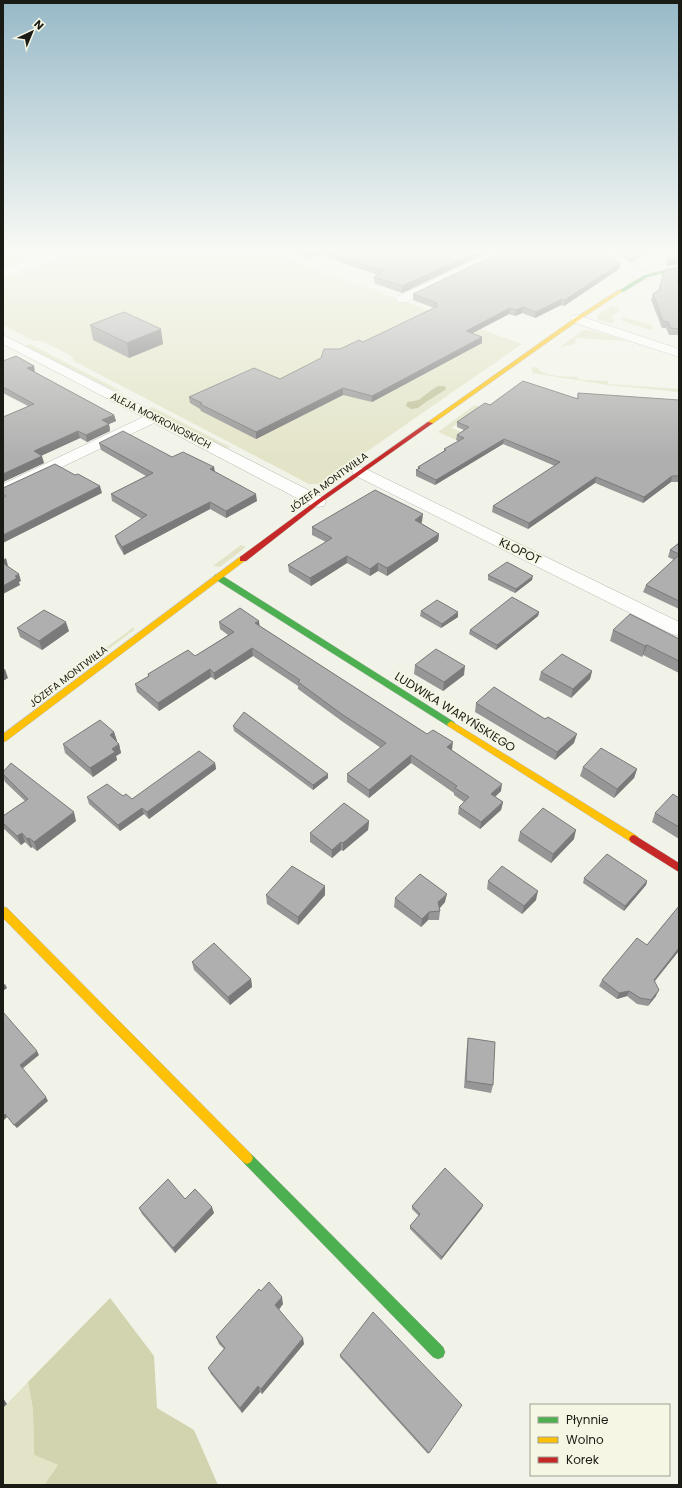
<svg xmlns="http://www.w3.org/2000/svg" width="682" height="1488" viewBox="0 0 682 1488" font-family="Poppins,sans-serif">
	<rect width="100%" height="100%" fill="#f2f3e8"/>
	<path fill="#e3e4c7" d="M3 250H53L3 267Z
		M87 250H263L522 344 320 484H309L74 361 72 356 42 341H34L3 325V279Z
		M613 305 620 309 612 317 615 321 611 324 597 319 598 315Z
		M623 317 652 325 654 329 649 330 623 321 620 319Z
		M586 330 594 331 626 341 576 338 575 344 560 347 582 331Z
		M30 344 121 391 113 390 25 346Z
		M536 367C545 378 565 376 577 377L580 380 608 381V384L679 389V392L608 385 532 373 533 371 531 368Z
		M475 405 482 408 451 428 466 434 456 440 438 432Z
		M152 407 230 447 227 448 149 409Z
		M241 545 246 547 220 567 213 566Z
		M134 627V630L67 680 61 681Z
		M28 1382 33 1410 34 1455 58 1465 44 1485H3V1408Z"/>
	<path fill="#d2d4b0" d="M110 1298 154 1356 157 1408 194 1430 218 1485H44L58 1465 34 1455 33 1410 28 1382Z"/>
	<path fill="#bfc198" d="M438 386H445L446 389C437 396 427 400 418 408L411 409 406 406 407 402C411 401 417 401 420 399 426 394 431 390 438 386Z"/>
	<g fill="none" stroke-linecap="round" stroke-linejoin="round">
		<g stroke="#b7b8b0" stroke-width="1">
			<path id="lane" d="M38 250H46L57 256 52 257Z"/>
		</g>
		<g stroke="#b7b8b0" stroke-width="1">
			<path id="street" d="M61 250H78L76 252 3 277V269Z
				M273 250H289C285 255 277 257 271 255L269 253Z
				M496 250H511L509 252 406 302H398L396 299 398 296Z
				M599 250H612L638 271 650 273 652 276 650 279C635 282 608 262 599 250Z
				M577 315 679 349V357L572 322 571 319 572 316Z
				M3 335 324 498 326 502 324 506 318 507 312 506 154 423 3 495V484L143 417 3 344Z
				M360 467 366 469 679 622V636L672 634 354 475 352 472 354 469Z"/>
		</g>
		<g stroke="#b7b8b0" stroke-width="1">
			<path id="fast" d="M679 267V269L648 277 623 292 619 291 644 275Z
				M215 575H221L454 722 455 724 454 726H448L215 579Z
				M247 1152 251 1154 443 1347 445 1352 443 1357 438 1359 433 1357 243 1162 241 1158 243 1154Z"/>
		</g>
		<g stroke="#b7b8b0" stroke-width="1">
			<path id="slow" d="M619 290 623 291 579 320 432 424H428V422L575 318Z
				M240 557H246L247 559 6 741 3 742V734Z
				M451 721 637 836 639 839 637 842 634 843 631 842 448 726 447 724Z
				M3 907 7 908 251 1154 253 1158 251 1162 247 1164 243 1162 3 918Z"/>
		</g>
		<g stroke="#b7b8b0" stroke-width="1">
			<path id="jam" d="M428 422 433 423 320 503 246 561H240V557L316 501Z
				M634 835 679 863V872L631 842 629 839 631 836Z"/>
		</g>
		<use href="#lane" fill="#fdfdfc" fill-rule="evenodd"/>
		<use href="#street" fill="#fdfdfc" fill-rule="evenodd"/>
		<use href="#fast" fill="#4caf50" fill-rule="evenodd"/>
		<use href="#slow" fill="#ffc107" fill-rule="evenodd"/>
		<use href="#jam" fill="#c62828" fill-rule="evenodd"/>
	</g>
	<path fill="#969696" d="M290 250H492L402 293 374 283V277L378 275 321 255 310 258 290 251Z
		M614 250H650L630 263Z
		M620 263 619 269 564 306 561 305 535 318 522 313 515 316 509 314 473 333 482 343 372 402 343 395 256 439 201 411 200 409 190 403 189 397 280 379 340 349 363 342 434 308 413 300V294Z
		M679 267V335H669L666 328H662L651 300 653 294 659 290Z
		M90 325 163 344 129 358 93 340Z
		M3 361 35 372 114 415 116 421 109 424 110 431 87 442 80 438 41 456 44 463 3 482V417L28 406 3 393Z
		M578 393 679 400V482H671L643 503 595 483 528 529 492 512 493 506 555 466 503 444 435 485 416 476V470L418 469V467L444 451V449L458 441 456 440 457 435 464 430 457 427V422L490 405 577 399Z
		M99 443 172 457 214 467 215 472 257 501 226 518 210 509 124 555 117 543 115 536 142 519 112 501 111 494 146 476 101 450Z
		M422 522 421 523 439 534 438 541 387 576 378 571 370 576 347 563 311 586 289 572 288 565 326 542 312 535V527Z
		M679 543V609L643 592 646 585 674 560 668 557 670 550Z
		M488 575 532 580 515 593 488 580Z
		M421 611 458 612V617L441 628 420 616Z
		M539 612 538 616 496 650 469 634 470 630Z
		M219 622 260 626 452 750 501 791 495 797 503 802 501 810 480 829 458 814 459 807 464 802 454 795V793L411 763 369 798 347 782V774L381 748 343 722 298 689V686L253 656 215 680 211 677 159 711 137 692 135 684 148 677V674L195 656 228 635 220 629Z
		M17 628 69 631 42 650 20 637Z
		M613 630 679 639V673L643 655 642 657 610 641Z
		M415 665 464 675 443 691 414 674Z
		M592 671 590 679 571 698 539 680 541 672Z
		M476 703 574 743 555 760 475 712Z
		M233 726 328 778 313 790 234 731Z
		M114 732 117 741 116 742 119 744 121 753 116 756 117 760 93 777 65 753 63 744Z
		M215 763 216 769 149 819 144 814 120 831 89 804 87 797 123 796 132 799Z
		M583 767 637 769 634 778 614 798 580 776Z
		M3 772 76 821 37 851 32 847 31 848 25 842 21 845 3 828V816L25 801 5 782 3 776Z
		M679 798V839L652 822 655 813Z
		M369 821 368 830 343 851 341 850 332 858 310 842V833Z
		M520 832 574 839 551 863 518 841Z
		M584 878 647 881 646 885 624 911 583 883Z
		M488 881 536 900 522 914 487 889Z
		M325 886V895L298 925 267 904 266 895Z
		M395 898 445 902 440 908V911L439 920H428L421 927 394 907Z
		M679 906V953L678 952 654 981 656 996 648 1006 637 1004 627 996 617 999 599 986 602 980 647 945Z
		M192 962 251 979 252 987 230 1005 194 970Z
		M468 1038 493 1085 491 1093 464 1088 467 1045Z
		M185 1199 214 1213 175 1253 142 1214 139 1208Z
		M412 1206 482 1208 441 1260 410 1229V1226L419 1216 412 1209Z
		M261 1291 283 1304 279 1310 304 1344 262 1394 260 1392 242 1413 211 1374 208 1368 224 1349 219 1344 216 1337Z
		M340 1355 462 1405 428 1454 340 1357Z"/>
	<path fill="#7a7a7a" d="M318 250H321V255L310 258V253Z
		M481 250H492L402 293V286Z
		M642 250H650L630 263 631 257Z
		M679 258V264L666 266 667 260Z
		M620 263 619 269 564 306 565 300Z
		M562 299 561 305 535 318 536 312Z
		M523 307 522 313 515 316 516 310Z
		M510 308 509 314 465 337 466 331Z
		M161 329 163 344 129 358 127 343Z
		M482 337V343L372 402V396Z
		M34 366 35 372 29 375 27 368Z
		M343 388V395L256 439V432Z
		M114 415 116 421 109 424 110 431 87 442 86 435 102 420Z
		M78 431 80 438 36 458 34 451Z
		M504 439 503 444 435 485 436 480Z
		M42 456 44 463 3 482V474Z
		M214 467 215 475 210 469Z
		M672 476 671 482 643 503 644 497Z
		M596 477 595 483 528 529 529 523Z
		M100 486 102 493 3 543V535Z
		M256 494 257 501 226 518V511Z
		M210 502V509L124 555 122 547Z
		M423 514 422 522 415 527V520Z
		M439 534 438 541 387 576V568Z
		M347 556V563L311 586 310 578Z
		M6 558 8 566 3 568V560Z
		M378 563V571L370 576V569Z
		M19 574 21 581 19 582 20 585 3 594V586L15 576Z
		M533 576 532 580 515 593 516 589Z
		M458 612V617L441 628 442 624Z
		M539 612 538 616 496 650 497 645Z
		M259 621 260 628 255 623Z
		M66 622 69 631 42 650 39 641Z
		M647 645 643 655 642 657 645 646Z
		M252 648 253 656 215 680 214 673Z
		M465 666 464 675 443 691 444 682Z
		M5 669 8 678 3 681V670Z
		M210 669 211 677 159 711 158 703Z
		M592 671 590 679 571 698 573 689Z
		M114 732 117 741 112 744 110 735Z
		M577 734 574 743 555 760 557 752Z
		M453 742 452 750 446 755 447 747Z
		M119 744 121 753 116 756 117 760 93 777 90 768 112 749Z
		M411 755V763L369 798V790Z
		M215 763 216 769 149 819 147 812Z
		M637 769 634 778 614 798 617 789Z
		M328 774V778L313 790V785Z
		M502 784 501 791 489 802 491 794Z
		M503 802 501 810 480 829 481 822Z
		M142 808 144 814 120 831 118 825Z
		M74 812 76 821 37 851 34 842Z
		M369 821 368 830 343 851V843Z
		M576 830 574 839 551 863 553 854Z
		M22 833 25 842 21 845 17 836Z
		M29 838 32 847 31 848 27 839Z
		M341 842V850L332 858V850Z
		M647 881 646 885 624 911 625 906Z
		M325 886V895L298 925V917Z
		M538 891 536 900 522 914 524 906Z
		M447 894 445 902 437 911 438 902Z
		M429 912 428 920 421 927 422 919Z
		M679 948 678 952 651 986 654 980Z
		M251 979 252 987 230 1005 228 997Z
		M5 984 7 988 3 991V985Z
		M659 990 656 996 648 1006 651 1000Z
		M629 991 627 996 617 999 619 993Z
		M37 1051 39 1055 22 1069 20 1065Z
		M46 1097 48 1101 17 1128 14 1125Z
		M5 1114 7 1117 3 1121V1116Z
		M483 1205 482 1208 441 1260 442 1257Z
		M212 1207 214 1213 175 1253 173 1248Z
		M282 1297 283 1304 276 1312 275 1305Z
		M303 1338 304 1344 262 1394 261 1389Z
		M258 1386 260 1392 242 1413 240 1408Z
		M3 1398 7 1404 3 1408Z"/>
	<path fill="#aeafae" stroke="#7a7a7a" d="M303 250H318L310 253Z
		M324 250H481L402 286 374 277 382 273 379 272 383 271Z
		M505 250H603L620 263 565 300 562 299 536 312 523 307 516 310 510 308 466 331 482 337 372 396 343 388 256 432 200 404 202 403 189 397 254 368 280 379 321 358 324 349H340L359 340 363 342 438 306 434 304 437 303 413 294Z
		M623 250H642L631 257Z
		M670 250H676L679 252V258L667 260Z
		M679 267V279L676 280 679 284V329L671 328 668 322 663 321 653 294 659 290 664 271Z
		M124 312 161 329 127 343 90 325Z
		M16 356 34 366 27 368 114 415 102 420 109 424 86 435 78 431 34 451 42 456 3 474V417L34 404 3 387V361Z
		M523 381 578 399V393L679 400V476H672L644 497 596 477 529 523 493 506 560 462 504 439 436 480 416 470 420 468 418 467 446 450 444 449 464 438 457 435 469 427 457 422 485 403 490 405Z
		M123 431 172 457 183 452 214 467 210 469 256 494 226 511 210 502 122 547 115 536 147 515 111 494 153 473 99 443Z
		M55 464 75 475 78 474 100 486 3 535V498L6 496 3 494V488Z
		M375 490 423 514 415 520 439 534 387 568 378 563 370 569 347 556 310 578 288 565 332 538 312 527Z
		M679 543V554L670 550Z
		M679 555V601L646 585Z
		M507 562 533 576 516 589 488 575Z
		M3 563 19 574 15 576 17 578 3 586Z
		M512 597 539 612 497 645 470 630Z
		M437 600 458 612 442 624 421 611Z
		M240 608 259 621 255 623 427 734 433 730 453 742 447 747 502 784 491 794 503 802 481 822 459 807 469 797 455 788 457 786 411 755 369 790 347 774 386 743 343 715 298 682 300 680 252 648 214 673 210 669 158 703 135 684 149 676 148 674 188 650 195 656 234 632 219 622Z
		M44 610 66 622 39 641 17 628Z
		M630 614 679 639V661L647 645 645 646 613 630Z
		M436 649 465 666 444 682 415 665Z
		M562 654 592 671 573 689 541 672Z
		M494 687 545 719 548 717 577 734 557 752 476 703Z
		M244 712 328 774 313 785 233 726Z
		M100 720 114 732 110 735 119 744 112 749 115 752 90 768 63 744Z
		M601 748 637 769 617 789 583 767Z
		M199 751 215 763 147 812 142 808 118 825 87 797 107 784 123 796 126 794 132 799Z
		M11 763 74 812 34 842 29 838 27 839 22 833 17 836 3 823V816L28 799 3 774V772Z
		M673 794 679 798V827L655 813Z
		M344 803 369 821 343 843 341 842 332 850 310 833Z
		M543 808 576 830 553 854 520 832Z
		M607 854 647 881 625 906 584 878Z
		M292 866 325 886 298 917 266 895Z
		M502 866 538 891 524 906 488 881Z
		M420 874 447 894 438 902 440 911 429 912 422 919 395 898Z
		M679 906V948L654 980 659 990 651 1000 640 998 629 991 619 993 602 980 637 938 647 945Z
		M214 943 251 979 228 997 192 962Z
		M3 1012 37 1051 20 1065 46 1097 14 1125 5 1114 3 1116Z
		M468 1038 495 1042 493 1085 466 1081Z
		M445 1168 483 1205 442 1257 410 1226 420 1214 412 1206Z
		M168 1179 185 1199 195 1189 212 1207 173 1248 139 1208Z
		M269 1282 282 1297 275 1305 303 1338 261 1389 258 1386 240 1408 208 1368 225 1348 216 1337 259 1289 261 1291Z
		M373 1312 462 1405 429 1453 340 1355Z"/>
	<linearGradient id="sky" x2="0" y2="1"><stop stop-color="#97b9c8"/><stop offset="0.55" stop-color="#f9faf5"/><stop offset="1" stop-color="#f9faf5" stop-opacity="0"/></linearGradient>
	<rect width="682" height="458" fill="url(#sky)"/>
	<g text-anchor="middle" stroke-width="3.5" stroke-linejoin="round" paint-order="stroke">
		<g font-size="10" fill="#1b1b15" stroke="#f5f7e4">
			<text transform="translate(161 420) rotate(27)" y="4">ALEJA MOKRONOSKICH</text>
			<text transform="translate(328 482) rotate(-36)" y="4">JÓZEFA MONTWIŁŁA</text>
			<text transform="translate(68 676) rotate(-37)" y="4">JÓZEFA MONTWIŁŁA</text>
		</g>
		<g font-size="12" fill="#1b1b15" stroke="#f5f7e4">
			<text transform="translate(520 551) rotate(26)" y="4">KŁOPOT</text>
			<text transform="translate(455 712) rotate(32)" y="4">LUDWIKA WARYŃSKIEGO</text>
		</g>
	</g>
	<rect width="682" height="1488" fill="none" stroke="#1b1b15" stroke-width="8"/>
	<rect x="530" y="1404" width="140" height="72" fill="#f5f7e4" stroke="#9e9f91"/>
	<rect x="538" y="1417" width="20" height="6" fill="#4caf50" stroke="#9e9f91"/>
	<text x="566" y="1424" font-size="12" fill="#1b1b15">Płynnie</text>
	<rect x="538" y="1437" width="20" height="6" fill="#ffc107" stroke="#9e9f91"/>
	<text x="566" y="1444" font-size="12" fill="#1b1b15">Wolno</text>
	<rect x="538" y="1457" width="20" height="6" fill="#c62828" stroke="#9e9f91"/>
	<text x="566" y="1464" font-size="12" fill="#1b1b15">Korek</text>
	<g transform="translate(32 32) rotate(44)" stroke="#f5f7e4" stroke-width="3" paint-order="stroke">
	<path d="M0-3L7 15L0 10L-7 15Z" fill="#1b1b15"/>
	<text y="-6" font-size="11" font-weight="bold" text-anchor="middle" fill="#1b1b15">N</text>
	</g>
</svg>
